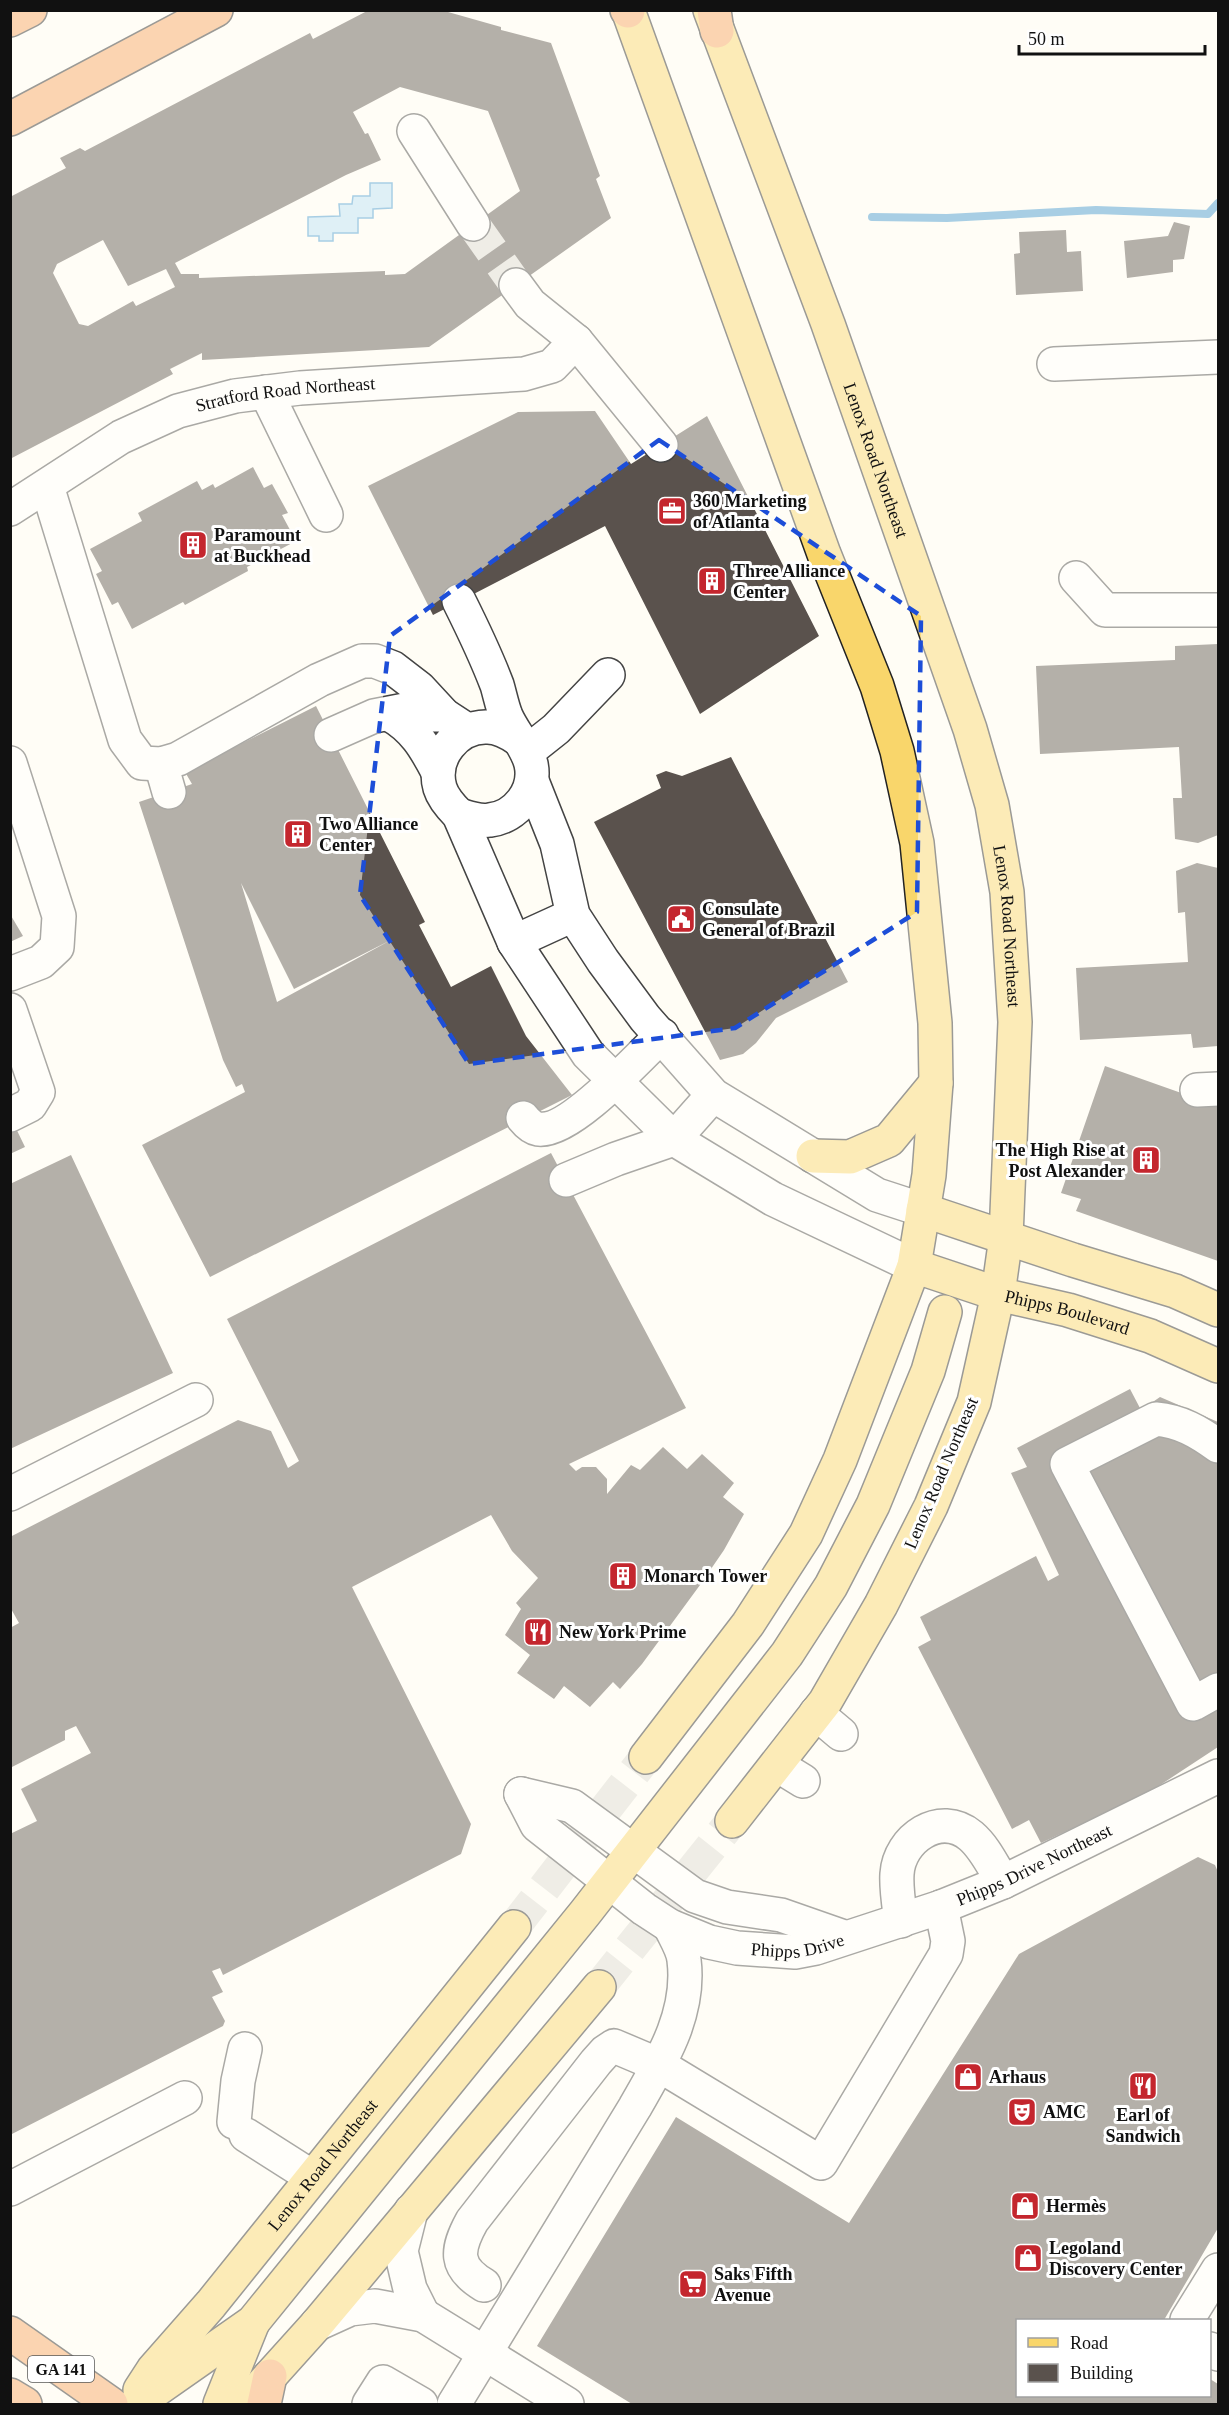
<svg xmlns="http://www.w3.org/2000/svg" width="1229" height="2415" viewBox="0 0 1229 2415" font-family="Georgia,serif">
	<rect width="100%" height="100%" fill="#fffdf5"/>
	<path fill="#b9e0f7" stroke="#3f96cf" stroke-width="1.5" d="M370 183H392V208L373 209V218H358V233H333V241H319V236H308V217L340 216 339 204H352L353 196H370Z"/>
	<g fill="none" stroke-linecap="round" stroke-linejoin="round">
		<path stroke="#3f96cf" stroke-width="8" d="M872 217 947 218 1096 210 1208 214 1218 203"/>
	</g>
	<path fill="#5a524d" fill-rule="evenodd" d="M369 10 431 12 430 10H441L501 27V30L551 43 600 176 596 179 611 218 429 347 202 360V353L170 369 173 374 10 459V197L66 168 60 158 80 148 85 151 310 33 313 39ZM400 87 488 111 520 191 405 274 385 275V271L199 278V274H181L175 263 346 175 381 160 368 133 365 134 353 112ZM103 240 128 286 166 269 175 287 136 306 133 301 88 326 79 324 53 273 57 264Z
		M1174 222 1190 226 1184 259 1173 260V272L1127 278 1124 241 1168 236Z
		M1066 230 1067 252 1081 251 1083 291 1016 295 1014 254 1020 253 1019 232Z
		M595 411 631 464 707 416 819 636 700 714 605 526 433 615 368 486 518 412Z
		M253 467 264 488 272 484 288 513 282 515 296 541 247 567 248 571 185 605 183 602 132 629 118 602 112 605 96 574 102 571 90 549 142 521 138 513 197 481 202 490 213 484 215 488Z
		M1218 644V835L1198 843 1175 839 1173 798H1182L1179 747 1040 754 1036 666 1175 660V646Z
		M316 706 425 922 419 925 451 987 491 966 526 1036 572 1095 210 1277 142 1145 245 1092 242 1084 236 1087 223 1060 139 802 192 784 185 772ZM241 883 294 989 391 940 277 1002Z
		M731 757 848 982 776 1018 756 1043 743 1054 720 1060 594 822 661 788 656 775 666 771 682 776Z
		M1197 863 1218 868V1046L1193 1048 1191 1034 1080 1040 1076 968 1188 962 1185 912 1178 913 1176 871Z
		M10 914 23 936 10 942Z
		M1105 1066 1218 1106V1261L1076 1211 1081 1199 1061 1193Z
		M10 1116 25 1147 10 1154Z
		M551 1153 686 1408 569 1464 576 1471 582 1467H596L607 1479V1494L631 1465 640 1470 663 1447 687 1469 702 1454 734 1483 723 1497 744 1514 724 1550 700 1585 642 1664 620 1689 613 1682 590 1707 564 1686 554 1699 517 1673 530 1655 505 1635 521 1609 516 1603 538 1578 512 1551 491 1515 352 1587 471 1824 461 1854 223 1975 220 1968 212 1971 223 1992 212 1997 225 2021 223 2026 10 2135V1834L37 1821 21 1789 91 1753 76 1726 65 1731V1740L10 1768V1628L19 1623 10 1607V1537L238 1420 271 1431 288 1468 299 1461 227 1319Z
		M71 1155 173 1373 10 1449V1184Z
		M1130 1389 1141 1410 1160 1397 1218 1422V1747L1148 1793 1041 1843 1029 1820 1012 1829 918 1647 931 1640 920 1617 1036 1556 1048 1581 1059 1575 1011 1473 1027 1467 1017 1448Z
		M1198 1857 1215 1865 1218 1872V2228L1164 2320H1018V2396H1210V2379L1218 2384V2404H632L537 2346 676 2117 849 2223 1019 1954Z"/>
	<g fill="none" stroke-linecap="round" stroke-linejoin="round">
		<path stroke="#dbdad3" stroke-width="33" stroke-dasharray="33 16" stroke-linecap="butt" d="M473 224 516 285"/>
		<path stroke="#dbdad3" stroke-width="33" stroke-dasharray="33 16" stroke-linecap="butt" d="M514 1927 646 1757
			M599 1987 732 1821"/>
		<g stroke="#444" stroke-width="36">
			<g id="minor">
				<path d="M414 131 473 224"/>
				<path d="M516 285 530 304 576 341 661 445"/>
				<path d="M1054 364 1218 357"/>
				<path d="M266 392 326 515"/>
				<path d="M47 486 125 740 142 763 161 764 178 759 319 680 362 661H375L393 668 419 688 444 715 467 730"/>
				<path id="s1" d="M10 509 121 437 178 411 235 396 300 388 524 374 552 366 576 341"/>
				<path d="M1076 578 1105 610H1218"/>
				<path d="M389 714C414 728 425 747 438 772"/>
				<path d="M331 735 374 716 410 709 427 715H444"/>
				<path d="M518 739C508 732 499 727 487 727 457 726 431 757 440 788 443 798 451 807 459 815L514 942 588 1054 674 1139 773 1199 914 1266"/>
				<path d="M527 752 556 729 608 675"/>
				<path d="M10 763 59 916 57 947 41 962 10 974"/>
				<path d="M161 764 169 792"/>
				<path d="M532 781 557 844 573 915 603 961 645 1018 713 1095 877 1195 923 1210"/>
				<path d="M459 815C469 818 479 822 490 820 516 817 537 791 531 764 527 747 513 732 506 716 502 706 500 695 497 685 486 656 473 629 459 601"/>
				<path d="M514 942 573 915"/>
				<path d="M10 1010 38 1092 30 1105 10 1115"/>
				<path d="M1197 1090 1218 1089"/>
				<path d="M523 1118C527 1123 532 1128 538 1129 569 1134 639 1057 662 1035"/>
				<path d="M566 1180 616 1159 674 1139 713 1095"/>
				<path d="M1218 1446C1199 1432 1180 1421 1156 1419L1067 1464 1193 1704 1218 1690"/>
				<path d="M10 1494 196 1400"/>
				<path d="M816 1713 841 1734"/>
				<path d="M777 1765 803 1781"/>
				<path id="s2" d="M521 1794 537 1825 644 1909 670 1926 709 1942 737 1948 795 1952 816 1948 941 1907 1003 1882 1218 1776"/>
				<path d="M521 1794 572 1806 695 1896 727 1907 781 1915 844 1937"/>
				<path d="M901 1921C899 1906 896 1889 897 1874 899 1839 940 1810 971 1836 985 1848 993 1866 1003 1882"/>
				<path d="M234 2122 238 2081 245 2049"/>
				<path d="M246 2135 312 2177"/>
				<path d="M10 2189 185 2098"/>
				<path d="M411 2211 401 2251 410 2289 423 2315"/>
				<path d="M484 2285C454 2267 456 2250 472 2221L596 2062 605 2052 614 2046 659 2065 821 2163 946 1954 948 1941 941 1907"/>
				<path d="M1187 2320 1218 2270"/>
				<path d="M317 2324 350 2309 375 2306 423 2315 567 2404"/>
				<path d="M1210 2349 1218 2354"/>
				<path d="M369 2404 383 2382 421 2404"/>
				<path d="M454 2404 635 2107C660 2063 691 2015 684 1960 683 1949 675 1937 670 1926"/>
			</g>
		</g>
		<g stroke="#222" stroke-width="36">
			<g id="major">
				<path d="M628 10 824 554 877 686 897 751 917 843 935 1023 936 1083 929 1175 914 1266 840 1460 806 1534 748 1624 646 1757"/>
				<path id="s3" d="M710 10 828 324 970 729 992 805 1007 892 1015 1022 1006 1237 998 1294 974 1402 931 1506 881 1605 825 1702 732 1821"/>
				<path d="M813 1156 850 1157 889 1140 936 1083"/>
				<path d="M923 1210 1073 1260 1175 1291 1218 1310"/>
				<path id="s4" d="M914 1266 998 1294 1068 1310 1150 1336 1218 1366"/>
				<path id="s5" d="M140 2390 153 2370 211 2304 514 1927"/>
				<path d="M136 2404 253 2322 585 1913 787 1654 831 1586 873 1505 928 1371 945 1312"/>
				<path d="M220 2404 253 2322"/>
				<path d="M245 2404 317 2324 599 1987"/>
			</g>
		</g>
		<g stroke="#222" stroke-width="36">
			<path id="highway" d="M627 10 628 11
				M714 10 717 31
				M10 20 30 10
				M10 119 216 10
				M10 2333 111 2404
				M10 2395 25 2404
				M264 2404 270 2376"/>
		</g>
		<use href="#minor" stroke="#fff" stroke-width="33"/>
		<use href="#major" stroke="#f9d66b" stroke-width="33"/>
		<use href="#highway" stroke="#f5a25d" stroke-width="33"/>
	</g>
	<path d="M0 0H1229V2415H0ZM659 440 921 616 917 912 735 1028 469 1064 360 895 390 636Z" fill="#fffdf5" fill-opacity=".55" fill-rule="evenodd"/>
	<path fill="none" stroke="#1d4ed8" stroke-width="4.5" stroke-dasharray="12 8" stroke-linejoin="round" d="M659 440 921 616 917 912 735 1028 469 1064 360 895 390 636Z"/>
	<defs>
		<g id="office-square" transform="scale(1.5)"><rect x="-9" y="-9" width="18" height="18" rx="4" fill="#c4262e" stroke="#fff"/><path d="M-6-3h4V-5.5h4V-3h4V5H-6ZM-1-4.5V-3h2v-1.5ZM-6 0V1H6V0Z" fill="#fff"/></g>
		<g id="building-square" transform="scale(1.5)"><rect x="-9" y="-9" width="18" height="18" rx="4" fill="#c4262e" stroke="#fff"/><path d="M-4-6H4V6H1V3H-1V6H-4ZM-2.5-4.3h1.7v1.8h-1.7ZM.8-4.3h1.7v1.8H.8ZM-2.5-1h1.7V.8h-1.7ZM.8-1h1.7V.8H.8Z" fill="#fff"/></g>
		<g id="civic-square" transform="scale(1.5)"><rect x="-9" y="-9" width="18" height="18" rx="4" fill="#c4262e" stroke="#fff"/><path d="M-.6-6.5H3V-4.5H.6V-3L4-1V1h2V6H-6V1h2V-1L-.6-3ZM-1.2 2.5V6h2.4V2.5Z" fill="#fff"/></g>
		<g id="restaurant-square" transform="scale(1.5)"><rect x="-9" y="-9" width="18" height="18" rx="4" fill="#c4262e" stroke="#fff"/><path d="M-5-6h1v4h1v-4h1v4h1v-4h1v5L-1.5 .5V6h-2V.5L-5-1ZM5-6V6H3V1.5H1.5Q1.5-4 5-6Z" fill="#fff"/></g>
		<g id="shop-square" transform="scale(1.5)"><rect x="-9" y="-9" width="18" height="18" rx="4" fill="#c4262e" stroke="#fff"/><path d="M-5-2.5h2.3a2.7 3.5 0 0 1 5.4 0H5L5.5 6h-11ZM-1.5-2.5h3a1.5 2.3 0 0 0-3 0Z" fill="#fff"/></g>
		<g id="theatre-square" transform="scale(1.5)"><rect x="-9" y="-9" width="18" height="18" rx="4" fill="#c4262e" stroke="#fff"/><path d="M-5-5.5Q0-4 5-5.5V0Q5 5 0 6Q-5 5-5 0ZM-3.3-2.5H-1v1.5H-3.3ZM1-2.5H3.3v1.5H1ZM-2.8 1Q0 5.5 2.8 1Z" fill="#fff"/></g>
		<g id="supermarket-square" transform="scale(1.5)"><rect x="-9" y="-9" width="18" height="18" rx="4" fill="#c4262e" stroke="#fff"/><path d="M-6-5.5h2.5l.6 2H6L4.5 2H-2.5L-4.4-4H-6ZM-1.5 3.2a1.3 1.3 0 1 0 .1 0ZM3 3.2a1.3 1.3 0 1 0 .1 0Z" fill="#fff"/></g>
	</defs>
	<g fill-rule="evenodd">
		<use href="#office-square" x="672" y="511"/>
		<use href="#building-square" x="193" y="545"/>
		<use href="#building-square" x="712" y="581"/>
		<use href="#building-square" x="298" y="834"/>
		<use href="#civic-square" x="681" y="919"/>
		<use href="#building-square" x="1146" y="1160"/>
		<use href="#building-square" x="623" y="1576"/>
		<use href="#restaurant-square" x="538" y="1632"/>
		<use href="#shop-square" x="968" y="2077"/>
		<use href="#restaurant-square" x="1143" y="2086"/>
		<use href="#theatre-square" x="1022" y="2112"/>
		<use href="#shop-square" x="1025" y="2206"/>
		<use href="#shop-square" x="1028" y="2258"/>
		<use href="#supermarket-square" x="693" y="2284"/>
	</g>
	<g text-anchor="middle" stroke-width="6" stroke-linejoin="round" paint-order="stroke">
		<rect fill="#fff" stroke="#585858" stroke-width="1.5" x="28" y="2356" width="66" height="26" rx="4.5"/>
		<g font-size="16" font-weight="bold" fill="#111">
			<text x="61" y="2375">GA 141</text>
		</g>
		<g font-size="18" fill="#111" stroke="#fff">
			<text dy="6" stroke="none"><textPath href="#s1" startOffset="304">Stratford Road Northeast</textPath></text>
			<text dy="6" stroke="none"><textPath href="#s3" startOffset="480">Lenox Road Northeast</textPath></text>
			<text dy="6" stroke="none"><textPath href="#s3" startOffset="966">Lenox Road Northeast</textPath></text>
			<text dy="6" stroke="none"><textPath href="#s4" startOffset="160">Phipps Boulevard</textPath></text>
			<text transform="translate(941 1473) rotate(-67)" y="6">Lenox Road Northeast</text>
			<text dy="6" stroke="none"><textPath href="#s2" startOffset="586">Phipps Drive Northeast</textPath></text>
			<text dy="6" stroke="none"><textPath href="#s2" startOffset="334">Phipps Drive</textPath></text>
			<text dy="6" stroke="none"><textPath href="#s5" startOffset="290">Lenox Road Northeast</textPath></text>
		</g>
		<g font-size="18" font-weight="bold" fill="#111" stroke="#fff" text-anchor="start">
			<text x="693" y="507">360 Marketing<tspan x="693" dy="21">of Atlanta</tspan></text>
			<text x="214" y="541">Paramount<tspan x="214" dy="21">at Buckhead</tspan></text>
			<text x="733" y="577">Three Alliance<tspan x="733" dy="21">Center</tspan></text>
			<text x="319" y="830">Two Alliance<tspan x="319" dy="21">Center</tspan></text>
			<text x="702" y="915">Consulate<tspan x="702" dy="21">General of Brazil</tspan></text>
			<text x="1125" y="1156" text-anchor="end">The High Rise at<tspan x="1125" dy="21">Post Alexander</tspan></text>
			<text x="644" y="1582">Monarch Tower</text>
			<text x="559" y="1638">New York Prime</text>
			<text x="989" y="2083">Arhaus</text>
			<text x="1043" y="2118">AMC</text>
			<text x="1143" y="2121" text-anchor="middle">Earl of<tspan x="1143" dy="21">Sandwich</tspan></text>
			<text x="1046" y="2212">Hermès</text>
			<text x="1049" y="2254">Legoland<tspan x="1049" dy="21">Discovery Center</tspan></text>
			<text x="714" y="2280">Saks Fifth<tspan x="714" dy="21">Avenue</tspan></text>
		</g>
	</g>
	<rect width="1229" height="2415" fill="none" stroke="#111111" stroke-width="24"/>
	<rect x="1016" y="2319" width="195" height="78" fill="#ffffff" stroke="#a0a0a0" stroke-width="1.5"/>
	<rect x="1028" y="2338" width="30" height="9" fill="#f9d66b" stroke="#a0a0a0" stroke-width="1.5"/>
	<text x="1070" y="2349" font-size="18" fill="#111111">Road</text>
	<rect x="1028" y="2364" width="30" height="18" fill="#5a524d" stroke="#a0a0a0" stroke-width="1.5"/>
	<text x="1070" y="2379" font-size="18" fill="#111111">Building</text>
	<path d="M1019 45v9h186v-9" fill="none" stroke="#111111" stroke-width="3"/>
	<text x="1028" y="45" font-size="18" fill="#111111" stroke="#ffffff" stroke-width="4.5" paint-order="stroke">50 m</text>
</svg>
